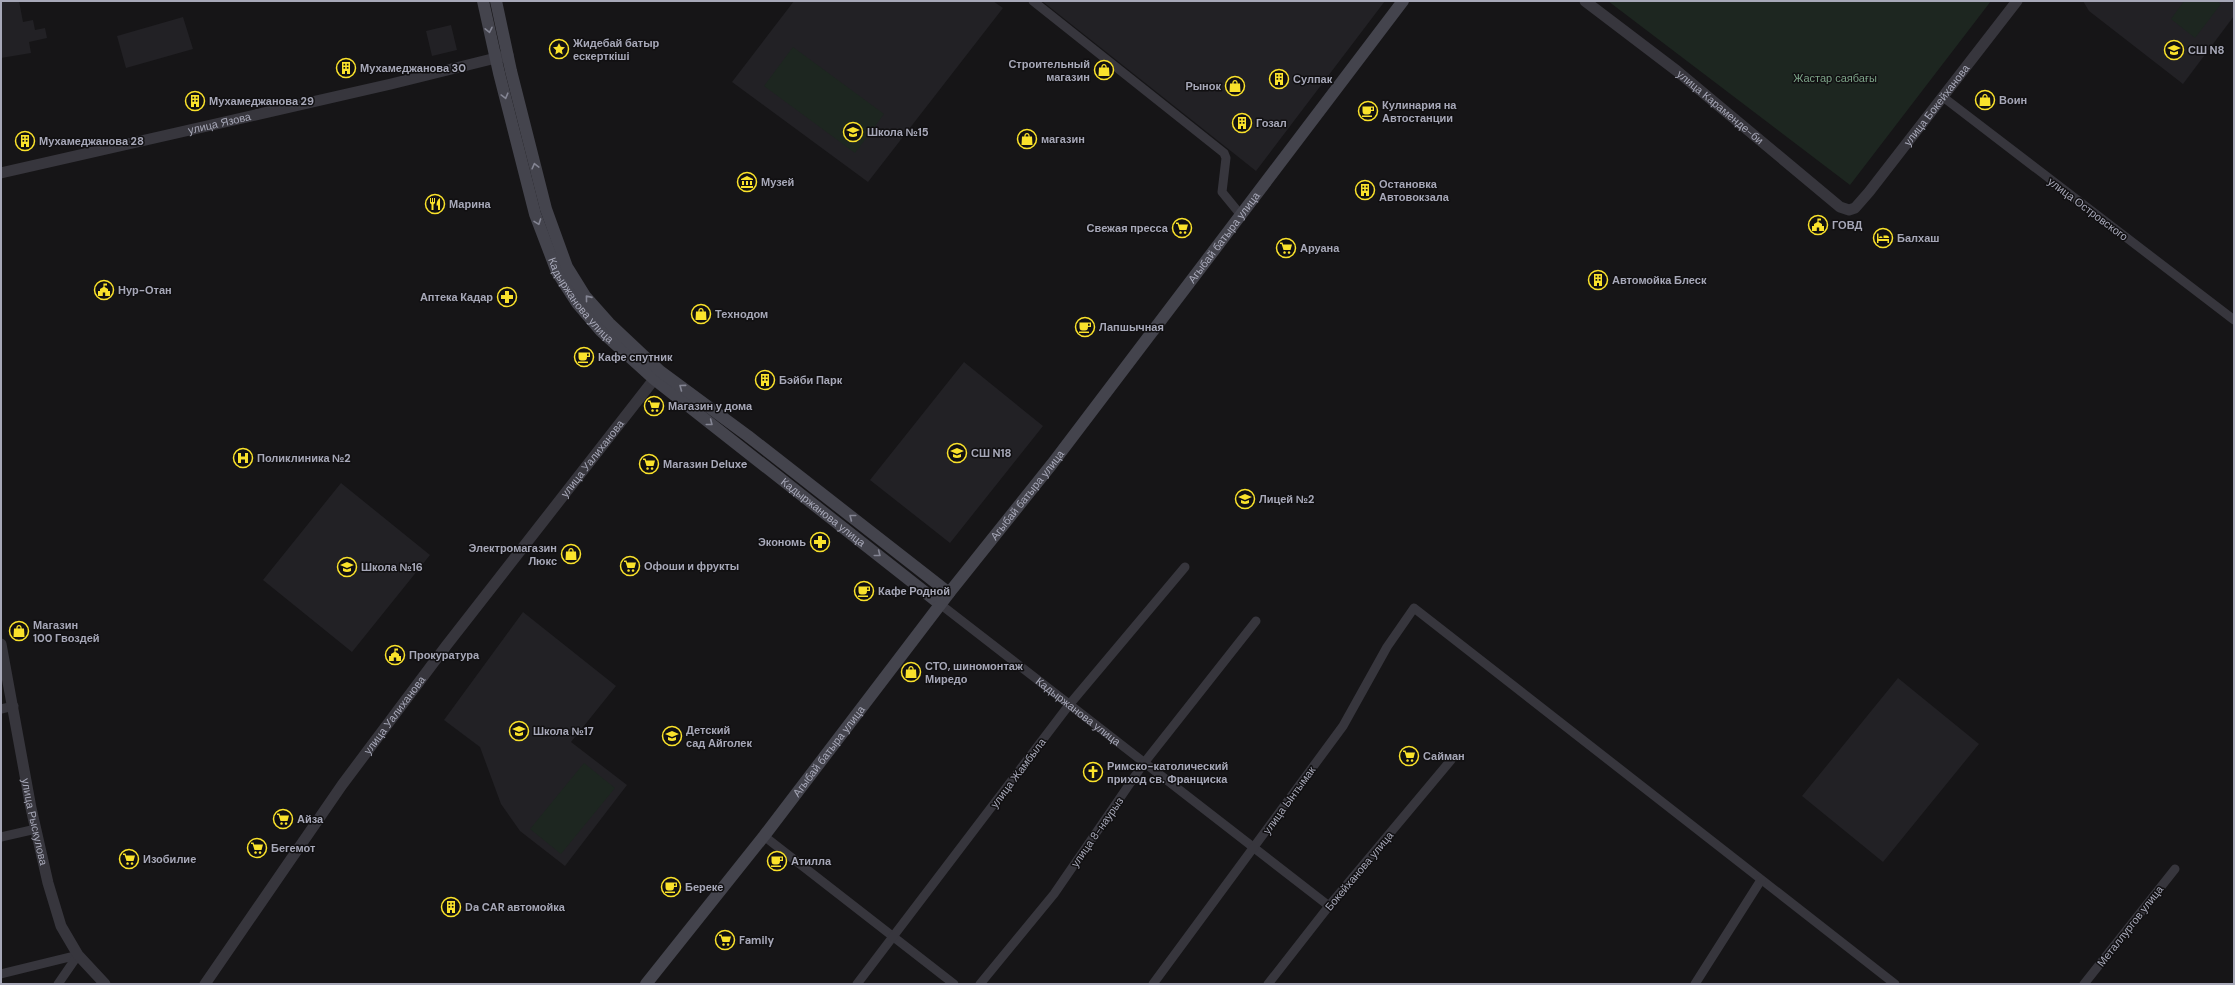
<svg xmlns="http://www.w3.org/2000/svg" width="2235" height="985" viewBox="0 0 2235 985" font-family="'DM Sans',sans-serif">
	<rect width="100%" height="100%" fill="#161517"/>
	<path fill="#222125" d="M1 1H19L23 22 33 20 35 30 45 28 47 38 29 42 31 53 1 58Z
		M794 1H993L1003 8 868 182 732 82Z
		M1042 1H1385L1256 171Z
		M2083 1H2230L2234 4V16L2183 84 2089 11Z
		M183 17 193 49 126 68 117 36Z
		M451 25 457 50 432 56 426 31Z
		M964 362 1043 426 950 543 870 480Z
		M341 483 430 555 352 652 263 580Z
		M523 612 616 686 571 742 627 785 565 866 520 831 501 804 480 747 444 720Z
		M1898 678 1979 744 1883 862 1802 796Z"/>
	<path fill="#1d2620" d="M1608 1H1991L1850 185Z
		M2184 1H2217L2221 4 2195 38 2171 19Z
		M793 47 884 114 855 153 764 86Z
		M584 763 615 788 561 854 530 829Z"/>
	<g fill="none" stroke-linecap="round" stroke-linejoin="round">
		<g stroke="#37363d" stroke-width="9">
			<path d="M1033 1 1224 153 1226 158 1222 192 1240 214"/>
			<path d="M1943 97 2234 320"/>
			<path id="s1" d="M940 604 1329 906"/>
			<path d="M1 709 14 706"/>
			<path d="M764 836 954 984"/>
			<path d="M1 837 36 829"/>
			<path d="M1 974 78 955"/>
			<path d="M58 984 78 955"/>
			<path d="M857 984 1069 705 1185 567"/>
			<path d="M980 984 1054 894 1144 763 1256 621"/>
			<path d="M1153 984 1343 726 1387 647 1414 608 1895 984"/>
			<path d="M1268 984 1329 906 1451 760"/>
			<path d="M1695 984 1761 880"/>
			<path d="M2084 984 2175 869"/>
		</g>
		<g stroke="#37363d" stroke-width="11">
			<path id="s2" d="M1585 1 1677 71 1840 207 1849 210 1855 208 1869 192 2017 1"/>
			<path id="s3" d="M1 173 391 84 508 55"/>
			<path id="s4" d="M1 644 31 808 48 883 61 926 78 955 105 984"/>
			<path id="s5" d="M205 984 342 785 446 646 659 373"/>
		</g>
		<g stroke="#44444d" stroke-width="12">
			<path id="s6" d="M483 1 499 73 535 214 557 272 577 303 601 331 654 379 940 604"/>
			<path d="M496 1 511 71 546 209 567 267 585 296 609 323 660 371 748 436 949 593"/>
			<path id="s7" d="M646 984 764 836 949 593 1052 464 1403 1"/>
		</g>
	</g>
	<defs><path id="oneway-chevron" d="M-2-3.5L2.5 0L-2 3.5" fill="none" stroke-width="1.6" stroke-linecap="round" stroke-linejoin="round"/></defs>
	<g stroke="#848593">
		<use href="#oneway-chevron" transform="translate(489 30) rotate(78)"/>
		<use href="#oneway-chevron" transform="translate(505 96) rotate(75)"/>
		<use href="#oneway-chevron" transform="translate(535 166) rotate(-104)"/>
		<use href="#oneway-chevron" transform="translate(538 222) rotate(70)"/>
		<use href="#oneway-chevron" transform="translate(588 298) rotate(-129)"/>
		<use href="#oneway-chevron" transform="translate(682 387) rotate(-143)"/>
		<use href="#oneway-chevron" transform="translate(710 423) rotate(38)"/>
		<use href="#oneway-chevron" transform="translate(852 517) rotate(-142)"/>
		<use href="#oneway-chevron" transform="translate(878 554) rotate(38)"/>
	</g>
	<defs>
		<g id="sight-ring" transform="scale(1)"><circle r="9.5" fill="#111012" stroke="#fae22b" stroke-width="1.5"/><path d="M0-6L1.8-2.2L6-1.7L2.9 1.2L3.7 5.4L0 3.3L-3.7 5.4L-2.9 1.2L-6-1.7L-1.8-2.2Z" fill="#fae22b"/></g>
		<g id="school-ring" transform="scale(1)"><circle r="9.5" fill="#111012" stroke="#fae22b" stroke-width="1.5"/><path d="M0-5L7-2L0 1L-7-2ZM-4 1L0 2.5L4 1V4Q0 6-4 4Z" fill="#fae22b"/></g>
		<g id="building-ring" transform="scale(1)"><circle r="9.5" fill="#111012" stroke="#fae22b" stroke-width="1.5"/><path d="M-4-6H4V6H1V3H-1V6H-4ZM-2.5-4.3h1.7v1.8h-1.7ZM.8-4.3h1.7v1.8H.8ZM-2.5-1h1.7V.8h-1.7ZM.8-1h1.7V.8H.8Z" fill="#fae22b"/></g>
		<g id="shop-ring" transform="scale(1)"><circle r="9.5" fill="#111012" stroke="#fae22b" stroke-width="1.5"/><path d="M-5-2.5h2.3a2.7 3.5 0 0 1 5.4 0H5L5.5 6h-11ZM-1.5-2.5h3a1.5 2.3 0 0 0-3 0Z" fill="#fae22b"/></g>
		<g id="cafe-ring" transform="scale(1)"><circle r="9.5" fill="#111012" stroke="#fae22b" stroke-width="1.5"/><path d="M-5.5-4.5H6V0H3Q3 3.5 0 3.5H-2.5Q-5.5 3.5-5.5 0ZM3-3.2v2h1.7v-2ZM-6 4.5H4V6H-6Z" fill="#fae22b"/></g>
		<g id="museum-ring" transform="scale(1)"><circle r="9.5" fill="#111012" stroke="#fae22b" stroke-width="1.5"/><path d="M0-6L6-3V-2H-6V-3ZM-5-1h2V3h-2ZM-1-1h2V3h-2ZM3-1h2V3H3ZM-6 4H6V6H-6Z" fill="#fae22b"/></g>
		<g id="restaurant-ring" transform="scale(1)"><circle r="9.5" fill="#111012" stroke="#fae22b" stroke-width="1.5"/><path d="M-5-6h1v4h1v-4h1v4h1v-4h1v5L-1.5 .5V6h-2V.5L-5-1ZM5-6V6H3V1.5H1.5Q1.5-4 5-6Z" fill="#fae22b"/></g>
		<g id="civic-ring" transform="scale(1)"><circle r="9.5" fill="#111012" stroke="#fae22b" stroke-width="1.5"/><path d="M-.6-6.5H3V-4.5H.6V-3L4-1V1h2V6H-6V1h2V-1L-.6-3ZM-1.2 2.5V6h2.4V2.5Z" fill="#fae22b"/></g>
		<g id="supermarket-ring" transform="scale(1)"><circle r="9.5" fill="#111012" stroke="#fae22b" stroke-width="1.5"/><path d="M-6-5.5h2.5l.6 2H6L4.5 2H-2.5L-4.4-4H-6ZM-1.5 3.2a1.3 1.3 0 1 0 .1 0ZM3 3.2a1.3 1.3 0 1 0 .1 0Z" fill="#fae22b"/></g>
		<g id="hotel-ring" transform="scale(1)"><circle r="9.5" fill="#111012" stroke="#fae22b" stroke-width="1.5"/><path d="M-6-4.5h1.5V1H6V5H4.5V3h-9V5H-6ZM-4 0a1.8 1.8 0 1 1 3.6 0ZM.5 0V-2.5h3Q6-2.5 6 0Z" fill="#fae22b"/></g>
		<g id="pharmacy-ring" transform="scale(1)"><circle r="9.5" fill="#111012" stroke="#fae22b" stroke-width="1.5"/><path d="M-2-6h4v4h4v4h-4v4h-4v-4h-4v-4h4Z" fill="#fae22b"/></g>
		<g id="hospital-ring" transform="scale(1)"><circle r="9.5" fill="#111012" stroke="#fae22b" stroke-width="1.5"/><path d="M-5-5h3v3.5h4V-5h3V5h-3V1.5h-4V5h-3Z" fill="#fae22b"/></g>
		<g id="church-ring" transform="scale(1)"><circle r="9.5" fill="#111012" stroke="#fae22b" stroke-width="1.5"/><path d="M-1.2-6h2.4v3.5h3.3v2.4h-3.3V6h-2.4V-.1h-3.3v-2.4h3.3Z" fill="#fae22b"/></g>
	</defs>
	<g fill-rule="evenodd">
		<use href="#sight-ring" x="559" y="49"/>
		<use href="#school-ring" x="2174" y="50"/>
		<use href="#building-ring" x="346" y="68"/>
		<use href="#shop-ring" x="1104" y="70"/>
		<use href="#building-ring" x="1279" y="79"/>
		<use href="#shop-ring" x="1235" y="86"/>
		<use href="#shop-ring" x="1985" y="100"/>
		<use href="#building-ring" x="195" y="101"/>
		<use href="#cafe-ring" x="1368" y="111"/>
		<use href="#building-ring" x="1242" y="123"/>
		<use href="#school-ring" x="853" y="132"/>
		<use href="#shop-ring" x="1027" y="139"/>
		<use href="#building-ring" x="25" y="141"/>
		<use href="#museum-ring" x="747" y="182"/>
		<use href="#building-ring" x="1365" y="190"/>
		<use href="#restaurant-ring" x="435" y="204"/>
		<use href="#civic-ring" x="1818" y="225"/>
		<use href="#supermarket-ring" x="1182" y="228"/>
		<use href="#hotel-ring" x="1883" y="238"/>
		<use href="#supermarket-ring" x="1286" y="248"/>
		<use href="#building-ring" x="1598" y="280"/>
		<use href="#civic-ring" x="104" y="290"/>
		<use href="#pharmacy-ring" x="507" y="297"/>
		<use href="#shop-ring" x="701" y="314"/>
		<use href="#cafe-ring" x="1085" y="327"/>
		<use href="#cafe-ring" x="584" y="357"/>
		<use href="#building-ring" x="765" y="380"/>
		<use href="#supermarket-ring" x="654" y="406"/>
		<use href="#school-ring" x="957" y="453"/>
		<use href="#hospital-ring" x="243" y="458"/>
		<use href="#supermarket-ring" x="649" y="464"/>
		<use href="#school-ring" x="1245" y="499"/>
		<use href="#pharmacy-ring" x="820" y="542"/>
		<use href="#shop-ring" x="571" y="554"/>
		<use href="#supermarket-ring" x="630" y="566"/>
		<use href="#school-ring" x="347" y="567"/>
		<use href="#cafe-ring" x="864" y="591"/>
		<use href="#shop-ring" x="19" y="631"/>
		<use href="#civic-ring" x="395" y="655"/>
		<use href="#shop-ring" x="911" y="672"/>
		<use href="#school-ring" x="519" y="731"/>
		<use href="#school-ring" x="672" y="736"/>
		<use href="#supermarket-ring" x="1409" y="756"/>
		<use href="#church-ring" x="1093" y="772"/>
		<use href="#supermarket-ring" x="283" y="819"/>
		<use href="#supermarket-ring" x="257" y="848"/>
		<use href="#supermarket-ring" x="129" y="859"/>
		<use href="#cafe-ring" x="777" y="861"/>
		<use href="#cafe-ring" x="671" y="887"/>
		<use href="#building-ring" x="451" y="907"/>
		<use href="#supermarket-ring" x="725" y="940"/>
	</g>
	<g text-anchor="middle" stroke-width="3" stroke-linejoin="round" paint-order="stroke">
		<g font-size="11" font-weight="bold" fill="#a7a8b8" stroke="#111012" text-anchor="start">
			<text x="573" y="47">Жидебай батыр<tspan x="573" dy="13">ескерткіші</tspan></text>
			<text x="2188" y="54">СШ N8</text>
			<text x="1090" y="68" text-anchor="end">Строительный<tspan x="1090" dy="13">магазин</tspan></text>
			<text x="360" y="72">Мухамеджанова 30</text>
			<text x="1293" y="83">Сулпак</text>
			<text x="1221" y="90" text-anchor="end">Рынок</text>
			<text x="1999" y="104">Воин</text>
			<text x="209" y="105">Мухамеджанова 29</text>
			<text x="1382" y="109">Кулинария на<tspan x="1382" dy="13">Автостанции</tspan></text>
			<text x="1256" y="127">Гозал</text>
			<text x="867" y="136">Школа №15</text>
			<text x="1041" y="143">магазин</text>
			<text x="39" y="145">Мухамеджанова 28</text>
			<text x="761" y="186">Музей</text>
			<text x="1379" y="188">Остановка<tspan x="1379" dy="13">Автовокзала</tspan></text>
			<text x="449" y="208">Марина</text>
			<text x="1832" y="229">ГОВД</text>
			<text x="1168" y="232" text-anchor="end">Свежая пресса</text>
			<text x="1897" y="242">Балхаш</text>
			<text x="1300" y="252">Аруана</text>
			<text x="1612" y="284">Автомойка Блеск</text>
			<text x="118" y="294">Нур-Отан</text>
			<text x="493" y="301" text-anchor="end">Аптека Кадар</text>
			<text x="715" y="318">Технодом</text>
			<text x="1099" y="331">Лапшычная</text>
			<text x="598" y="361">Кафе спутник</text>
			<text x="779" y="384">Бэйби Парк</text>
			<text x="668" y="410">Магазин у дома</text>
			<text x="971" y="457">СШ N18</text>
			<text x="257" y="462">Поликлиника №2</text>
			<text x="663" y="468">Магазин Deluxe</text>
			<text x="1259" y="503">Лицей №2</text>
			<text x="806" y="546" text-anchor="end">Экономь</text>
			<text x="557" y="552" text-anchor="end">Электромагазин<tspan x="557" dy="13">Люкс</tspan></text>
			<text x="644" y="570">Офоши и фрукты</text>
			<text x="361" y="571">Школа №16</text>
			<text x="878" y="595">Кафе Родной</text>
			<text x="33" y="629">Магазин<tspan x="33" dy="13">100 Гвоздей</tspan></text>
			<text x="409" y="659">Прокуратура</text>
			<text x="925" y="670">СТО, шиномонтаж<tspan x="925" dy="13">Миредо</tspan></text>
			<text x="686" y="734">Детский<tspan x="686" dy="13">сад Айголек</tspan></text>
			<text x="533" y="735">Школа №17</text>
			<text x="1423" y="760">Сайман</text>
			<text x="1107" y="770">Римско-католический<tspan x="1107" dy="13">приход св. Франциска</tspan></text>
			<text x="297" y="823">Айза</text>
			<text x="271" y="852">Бегемот</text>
			<text x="143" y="863">Изобилие</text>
			<text x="791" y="865">Атилла</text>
			<text x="685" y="891">Береке</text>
			<text x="465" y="911">Da CAR автомойка</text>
			<text x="739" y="944">Family</text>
		</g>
		<g font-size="11" fill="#7da488" stroke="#111012">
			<text x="1835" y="82">Жастар саябағы</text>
		</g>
		<g font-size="11" fill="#a7a8b8" stroke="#111012">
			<text dy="4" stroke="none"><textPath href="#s2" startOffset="475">улица Бокейханова</textPath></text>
			<text dy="4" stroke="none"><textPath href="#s2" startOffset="172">улица Караменде-би</textPath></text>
			<text dy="4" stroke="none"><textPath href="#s3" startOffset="224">улица Язова</textPath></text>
			<text transform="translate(2088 209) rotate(37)" y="4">улица Островского</text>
			<text dy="4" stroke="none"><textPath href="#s7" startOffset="944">Агыбай батыра улица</textPath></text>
			<text dy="4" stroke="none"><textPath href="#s6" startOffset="318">Кадыржанова улица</textPath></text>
			<text dy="4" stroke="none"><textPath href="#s5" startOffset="653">улица Уалиханова</textPath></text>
			<text dy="4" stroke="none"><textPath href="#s7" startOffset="620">Агыбай батыра улица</textPath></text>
			<text dy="4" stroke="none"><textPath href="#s6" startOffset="642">Кадыржанова улица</textPath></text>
			<text dy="4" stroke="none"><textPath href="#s1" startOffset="175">Кадыржанова улица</textPath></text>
			<text dy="4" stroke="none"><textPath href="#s5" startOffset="329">улица Уалиханова</textPath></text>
			<text dy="4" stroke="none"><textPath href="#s7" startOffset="296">Агыбай батыра улица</textPath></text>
			<text transform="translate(1018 773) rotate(-53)" y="4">улица Жамбыла</text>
			<text transform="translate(1289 800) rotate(-54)" y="4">улица Ынтымак</text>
			<text dy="4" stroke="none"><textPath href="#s4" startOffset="181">улица Рыскулова</textPath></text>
			<text transform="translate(1097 832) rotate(-55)" y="4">улица 8-наурыз</text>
			<text transform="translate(1359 871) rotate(-50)" y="4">Бокейханова улица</text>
			<text transform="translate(2130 926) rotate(-52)" y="4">Металлургов улица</text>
		</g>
	</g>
	<rect width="2235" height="985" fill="none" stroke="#a7a8b8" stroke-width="4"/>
</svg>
